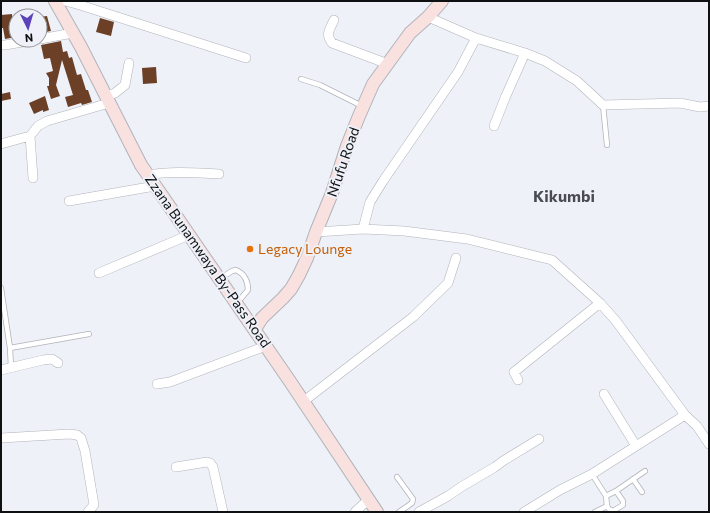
<svg xmlns="http://www.w3.org/2000/svg" width="710" height="513" viewBox="0 0 710 513" font-family="Commissioner,sans-serif">
	<rect width="100%" height="100%" fill="#eef1f8"/>
	<path fill="#6c4026" d="M12 14 13 28H14L16 37 5 39 3 28H1V15Z
		M47 16 51 31 40 33V17Z
		M100 18 114 22 111 36 96 32Z
		M61 41 63 52 67 51 69 58 72 57 77 75 81 74 86 90H88L92 102 82 105 81 103 68 107 65 97 73 95 62 60 56 85 60 96 51 99 47 86H49V78L46 73 53 71 50 58 44 59 41 45Z
		M156 67 157 83 143 84 142 68Z
		M10 92 11 99 1 101V94Z
		M45 96 49 110 43 112V110L34 114 29 103Z"/>
	<g fill="none" stroke-linecap="round" stroke-linejoin="round">
		<g stroke="#b1b3ba" stroke-width="6">
			<path id="lane" d="M301 79 320 85 362 106
				M603 105 607 145
				M221 278 232 271 236 270C245 274 248 281 248 290L237 303
				M1 288 10 348
				M11 367 10 348 89 334
				M592 474 606 496 607 506 609 509 613 511 623 505V501L616 491
				M397 477 413 499 412 503 399 512
				M633 479 642 492
				M606 496 616 491 645 471
				M595 512 607 506"/>
		</g>
		<g stroke="#b1b3ba" stroke-width="10">
			<path id="street" d="M65 1 80 5 246 58
				M428 17 476 38 525 53 545 61 577 81 603 105 680 103 700 107 709 106
				M334 20C330 29 325 34 332 43L388 64
				M40 39 73 33
				M1 45H5L34 40
				M106 96 115 93 125 85 129 63
				M494 126 505 98 525 53
				M30 136 33 178
				M1 144 30 136 38 126 47 121 109 103
				M148 175C171 171 196 173 219 174
				M69 201 155 186
				M363 229 370 202 383 181 458 72 476 38
				M316 232 363 229 404 231 467 239 552 260 600 303 616 321 685 415
				M99 273 189 235
				M1 370 43 360 52 359 58 363
				M518 380 514 372 600 303
				M157 384 170 382 266 346
				M604 394 636 446
				M304 401 413 317 448 283 456 258
				M1 438 69 434 77 435 81 438 85 451 94 505 88 512
				M176 467 207 462 210 463 213 467 223 512
				M355 512 369 499
				M419 512 448 496 461 487 495 467 503 461 539 439
				M524 512 560 490 592 474 685 415 697 426 709 444"/>
		</g>
		<g stroke="#b1b3ba" stroke-width="14">
			<path id="secondary" d="M55 1 81 47 141 165 289 380 377 512
				M255 329 262 318 283 298 291 289 299 275 307 258 316 232 332 193 347 146 359 116 373 84 410 33 428 17 442 1"/>
		</g>
		<use href="#lane" stroke="#fff" stroke-width="4.5"/>
		<use href="#street" stroke="#fff" stroke-width="9"/>
		<use href="#secondary" stroke="#f9e1e0" stroke-width="12"/>
	</g>
	<circle fill="#e8710a" stroke="#eef1f8" stroke-width="1.5" cx="250" cy="249" r="4"/>
	<g text-anchor="middle" stroke-width="4" stroke-linejoin="round" paint-order="stroke">
		<g font-size="14" fill="#0f1012" stroke="#eef1f8">
			<text transform="translate(343 162) rotate(-71)" y="5">Nfufu Road</text>
			<text transform="translate(208 261) rotate(55)" y="5">Zzana Bunamwaya By-Pass Road</text>
		</g>
		<g font-size="14" fill="#c56008" stroke="#eef1f8" text-anchor="start">
			<text x="258" y="254">Legacy Lounge</text>
		</g>
		<g font-size="16" font-weight="bold" fill="#4a4c52" stroke="#eef1f8">
			<text x="564" y="202">Kikumbi</text>
		</g>
	</g>
	<rect width="710" height="513" fill="none" stroke="#0f1012" stroke-width="4"/>
	<g transform="translate(28 28) rotate(175)"><circle r="19" fill="#eef1f8" stroke="#95979c"/>
	<path d="M0-3L7 15L0 10L-7 15Z" fill="#5d42ba"/>
	<text y="-6" font-size="11" font-weight="bold" text-anchor="middle" fill="#0f1012">N</text>
	</g>
</svg>
